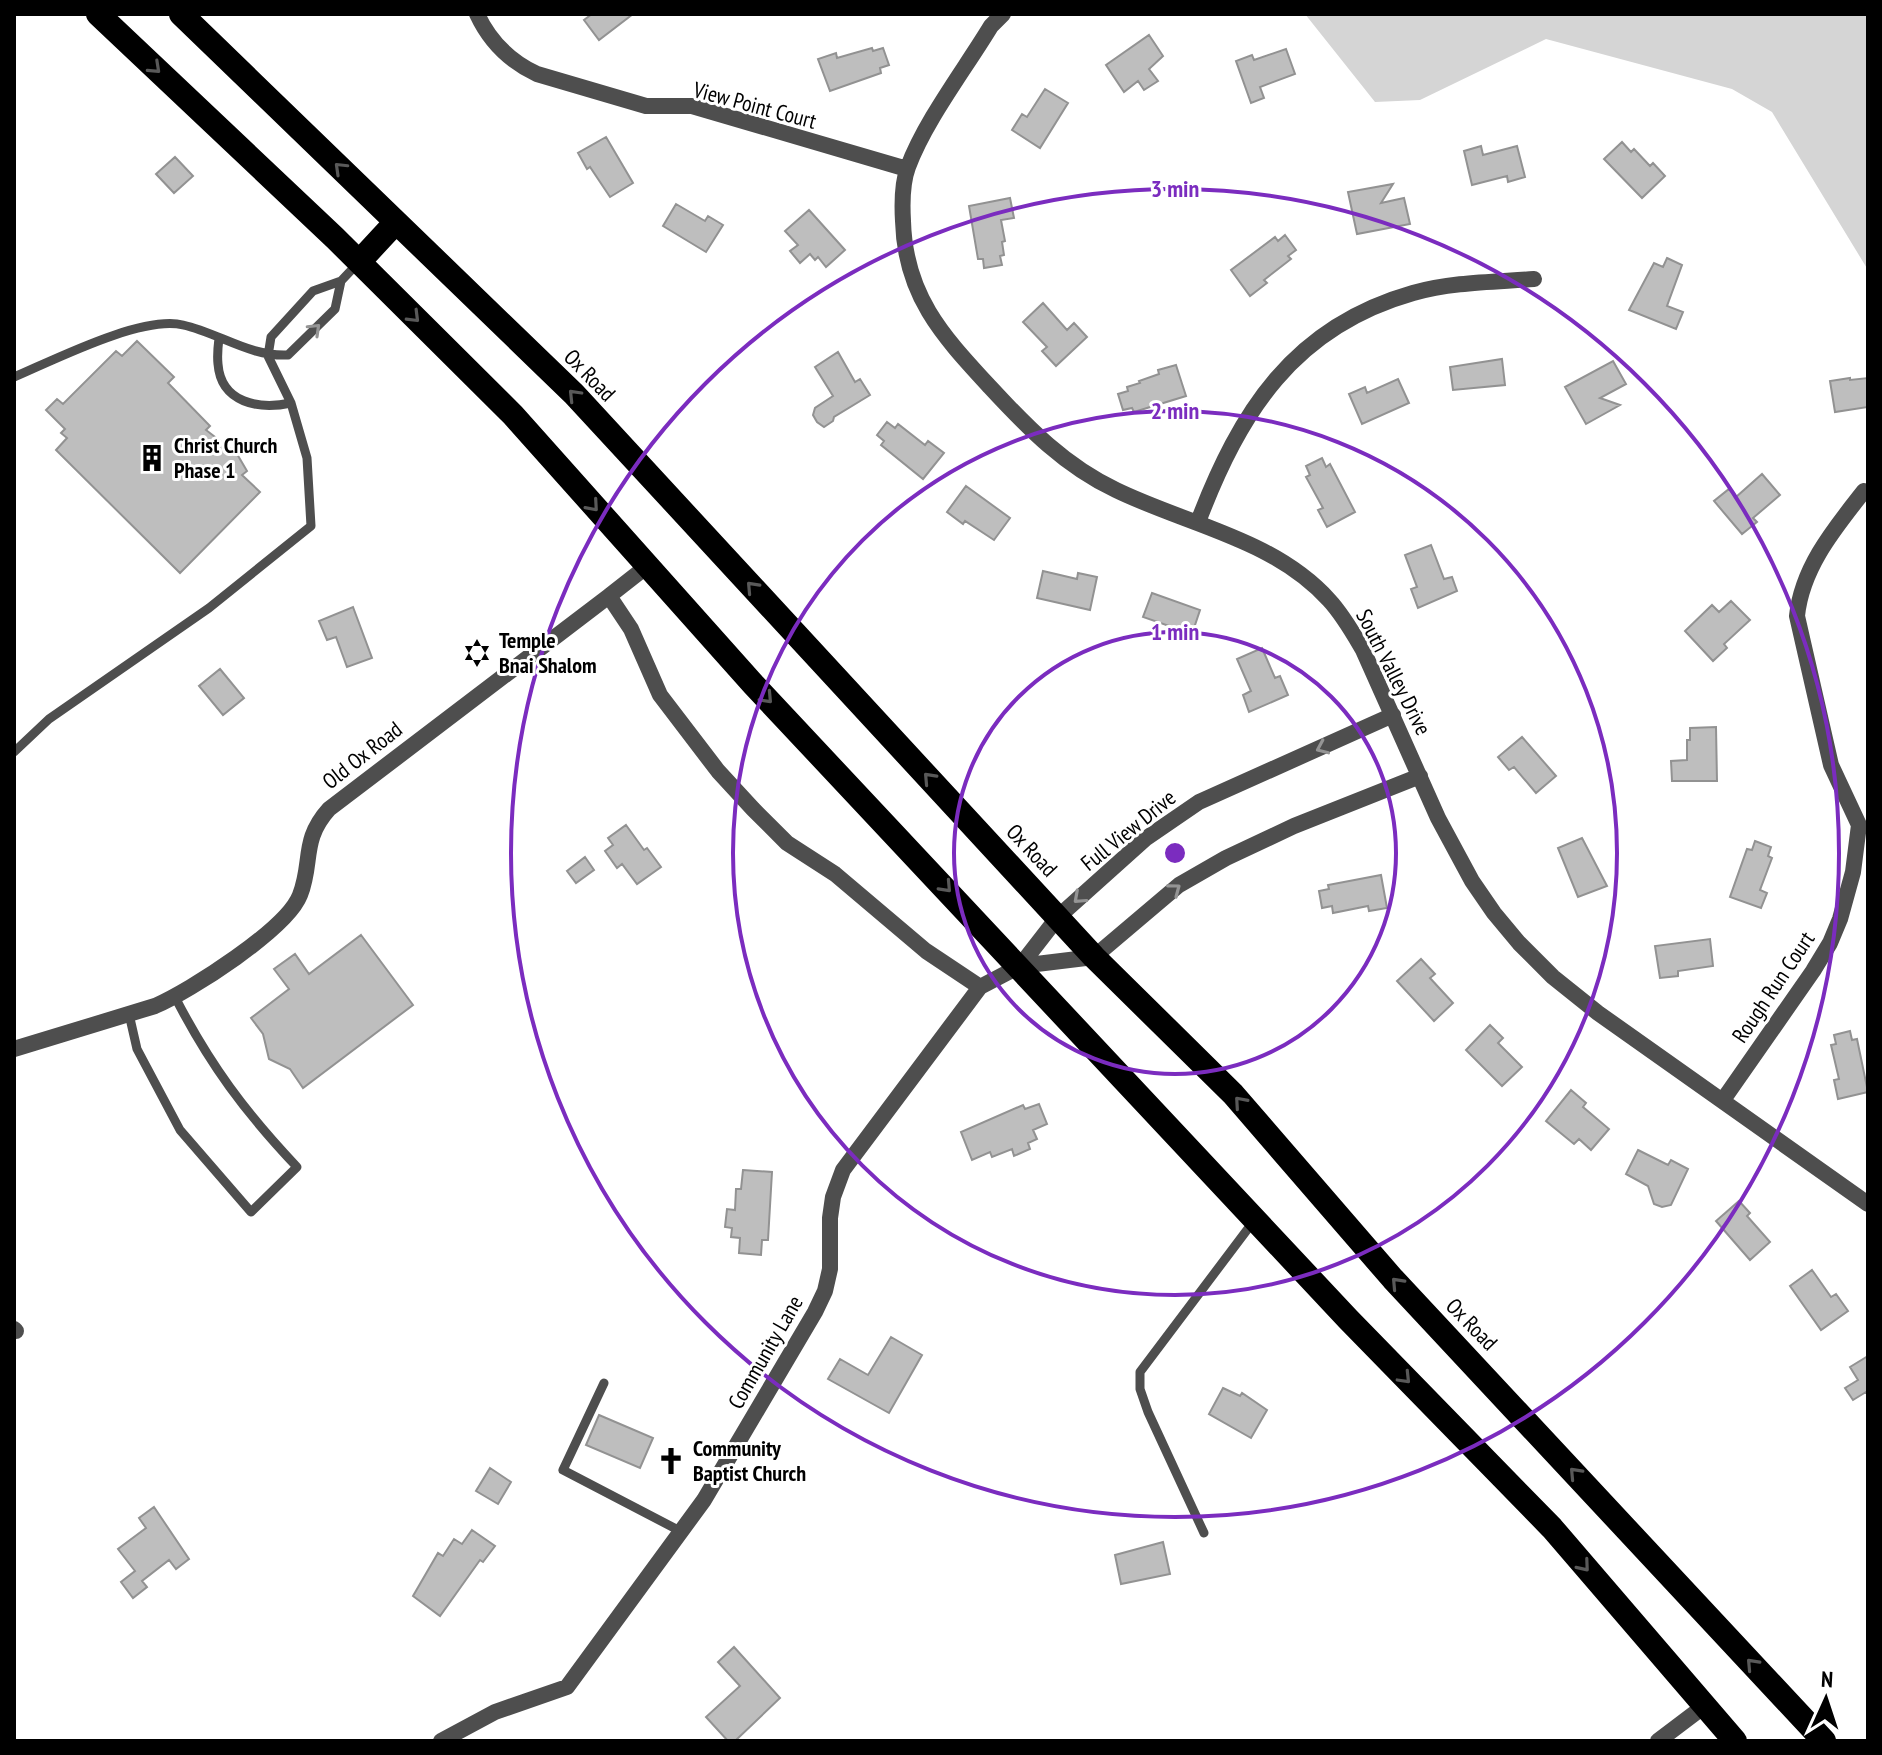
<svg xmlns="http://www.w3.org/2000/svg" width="1882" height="1755" viewBox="0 0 1882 1755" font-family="'PT Sans Narrow',sans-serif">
	<rect width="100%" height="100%" fill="#fff"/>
	<path fill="#d5d5d5" d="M1305 14H1868V270L1772 112 1732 89 1546 39 1420 100 1375 102Z"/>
	<path fill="#bebebe" stroke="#929292" stroke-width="2" d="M592 14H633L599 40 584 20Z
		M1149 35 1163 56 1149 69 1158 81 1144 90 1138 81 1124 92 1106 65Z
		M872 48 873 51 883 48 889 65 880 68 881 73 830 91 818 59 836 53 837 58Z
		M1286 49 1295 74 1260 87 1264 98 1251 103 1236 61 1252 55 1254 60Z
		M1045 89 1068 103 1040 148 1012 130 1022 114 1027 117Z
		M606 137 633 183 610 197 590 167 587 169 578 153Z
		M1622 142 1631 152 1634 149 1650 166 1653 163 1665 176 1642 198 1604 159Z
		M1481 146 1483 155 1517 146 1525 177 1508 182 1507 176 1472 185 1464 151Z
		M175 157 193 176 174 193 156 174Z
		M1393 184 1381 203 1404 198 1410 224 1357 234 1348 192Z
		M1010 198 1014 218 1001 220 1005 241 1002 242 1004 255 1000 256 1002 265 984 268 983 259H978L969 206Z
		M676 204 705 221 708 216 723 225 706 252 663 226Z
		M809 210 845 250 826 267 818 257 815 260 810 254 800 263 790 251 798 245 785 231Z
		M1285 235 1296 250 1288 256 1291 259 1264 280 1267 283 1250 296 1231 270 1275 237 1278 241Z
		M1667 258 1682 265 1667 306 1683 312 1676 329 1629 310 1654 263 1663 267Z
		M1043 303 1067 330 1074 323 1087 337 1056 366 1042 351 1047 347 1023 322Z
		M137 341 174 377 168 383 210 426 206 430 237 454 247 471 242 475 260 492 180 573 56 450 67 438 61 433 65 429 46 410 57 399 63 404 116 351 122 356Z
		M838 352 855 382 860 379 870 395 834 417 833 421 824 427 817 422 813 415 815 408 833 396 815 367Z
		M1502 359 1505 385 1453 390 1450 367Z
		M1613 361 1626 384 1600 398 1620 405 1586 424 1565 387Z
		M1176 365 1186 396 1134 412 1132 408 1123 410 1118 394 1128 391 1127 387 1140 383 1139 381 1159 374 1158 370Z
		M1850 378V380L1868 378V407L1835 412 1830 381Z
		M1398 379 1409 403 1362 424 1349 394 1365 387 1367 393Z
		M887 422 895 428 898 424 925 445 928 441 944 453 923 479 881 445 884 441 877 435Z
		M1322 458 1326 467 1330 464 1355 512 1327 527 1318 510 1323 508 1306 477 1310 475 1306 466Z
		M1762 474 1780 495 1753 518 1757 522 1742 534 1714 501 1729 489 1736 497Z
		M966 486 1010 518 994 540 965 521 963 524 947 512Z
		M1431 545 1444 579 1452 577 1457 591 1418 608 1411 589 1417 587 1405 555Z
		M1043 571 1077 579 1078 573 1097 577 1090 610 1037 598Z
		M1152 593 1200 610 1192 634 1143 617Z
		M1731 601 1750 620 1724 644 1727 648 1713 661 1685 631 1712 605 1719 612Z
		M353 607 372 658 347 667 336 637 327 640 319 621Z
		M1262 648 1275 678 1280 676 1288 695 1249 712 1243 695 1251 691 1237 659Z
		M220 669 244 698 223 715 199 686Z
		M1716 727 1717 781H1672L1671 761 1687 760V740H1690V728Z
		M1522 737 1556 776 1536 793 1514 767 1509 770 1498 757Z
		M626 825 644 850 647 848 661 867 637 884 622 864 617 868 605 851 613 845 608 838Z
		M1582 838 1607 886 1578 897 1558 848Z
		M1755 841 1771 847 1768 856 1772 858 1760 890 1767 893 1761 908 1730 897 1747 849 1752 850Z
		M585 857 594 870 576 883 567 871Z
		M1381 875 1387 908 1369 911 1368 906 1333 913 1332 906 1322 908 1319 891 1329 889 1328 885Z
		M361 935 413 1005 303 1088 290 1069 269 1059 263 1034 251 1018 289 989 274 969 295 954 309 974Z
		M1710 939 1713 966 1678 971V976L1660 978 1655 946Z
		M1421 959 1435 974 1430 978 1453 1003 1434 1021 1397 981Z
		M1490 1025 1503 1038 1498 1043 1522 1067 1502 1086 1466 1050Z
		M1850 1031 1852 1040 1857 1039 1868 1092 1838 1099 1834 1080 1839 1079 1831 1045 1836 1044 1834 1035Z
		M1571 1090 1586 1103 1583 1107 1609 1129 1591 1150 1579 1139 1574 1144 1546 1121Z
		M1039 1104 1047 1124 1033 1130 1037 1139 1028 1143 1030 1149 1014 1156 1012 1149 992 1157 990 1152 972 1160 961 1132 1023 1105 1025 1109Z
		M1638 1150 1668 1165 1671 1160 1688 1169 1671 1205 1662 1207 1654 1204 1648 1186 1626 1174Z
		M743 1170 772 1172 768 1240H762L761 1255 739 1253 740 1238 731 1237 732 1228 725 1227 727 1209 735 1210 736 1189H741Z
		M1739 1201 1750 1213 1747 1216 1770 1242 1750 1260 1716 1221Z
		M1812 1270 1831 1297 1836 1294 1848 1311 1821 1330 1790 1286Z
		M891 1337 922 1355 889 1413 828 1379 840 1359 868 1375Z
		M1868 1356V1395L1866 1392 1853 1400 1845 1388 1858 1380 1850 1367Z
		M1223 1388 1240 1396 1242 1393 1267 1410 1251 1438 1209 1414Z
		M599 1415 653 1438 640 1468 586 1445Z
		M490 1468 511 1482 498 1504 476 1491Z
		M154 1507 189 1559 176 1569 169 1560 142 1581 147 1587 133 1598 121 1582 135 1571 118 1549 146 1528 139 1518Z
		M472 1530 495 1546 483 1562 480 1560 440 1616 413 1596 438 1553 443 1556 454 1539 462 1544Z
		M1163 1542 1170 1574 1121 1584 1115 1555Z
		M734 1647 780 1698 735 1741H728L706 1717 740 1686 718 1662Z"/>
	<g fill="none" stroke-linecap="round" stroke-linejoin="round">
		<path stroke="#4e4e4e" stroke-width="9" d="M219 338C218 346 217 355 218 364 221 403 259 410 291 403
			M14 377C54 360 142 315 183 325 219 333 250 357 288 355L335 309 341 281
			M14 752 49 719 209 608 311 526 307 458 291 403 268 356 271 337 313 291 341 281 359 262
			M129 1014 137 1049 180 1130 251 1212 297 1167C245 1112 210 1065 175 997
			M604 1383 563 1470 682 1532
			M1204 1533 1148 1412 1140 1389V1372L1253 1222"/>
		<path stroke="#4e4e4e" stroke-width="16" d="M477 14C490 42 509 61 537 74L646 106H692L907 169
			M1003 14 991 26C965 69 925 121 908 167 902 183 902 204 903 221 905 296 943 336 990 387 1028 428 1065 466 1116 490 1188 525 1274 539 1329 600 1343 615 1353 633 1363 650L1438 818 1472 881 1494 913 1519 943 1553 977 1598 1013 1868 1204
			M1198 522C1240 412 1293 327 1413 293 1452 282 1494 282 1534 279
			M646 567 609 596 631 629 660 695 718 771 753 809 787 843 835 874 926 951 980 987
			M1020 966 1058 917 1145 839 1199 802 1393 715
			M14 1049 155 1006C190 991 287 929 300 895 313 862 301 840 329 809L609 596
			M1723 1100 1813 971 1830 943 1840 919 1853 872 1859 825 1831 765 1797 616C1802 567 1835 528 1864 491
			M14 1329 16 1331
			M441 1741 495 1712 567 1687 704 1500 815 1312 825 1291 830 1269V1218L833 1197 843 1170 980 987 1020 966 1094 957 1179 885 1226 858 1294 826 1420 776
			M1658 1741 1703 1707"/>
		<path stroke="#000" stroke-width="24" d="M98 14 335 238 513 415 753 684 1348 1319 1552 1528 1735 1741
			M181 14 574 394 1094 957 1233 1094 1393 1279 1824 1741
			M359 262 396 222"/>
	</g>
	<defs><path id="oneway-chevron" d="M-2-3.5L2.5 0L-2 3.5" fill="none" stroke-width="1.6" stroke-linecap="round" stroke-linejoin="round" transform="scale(2)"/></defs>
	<g stroke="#595959">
		<use href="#oneway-chevron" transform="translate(155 68) rotate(43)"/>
		<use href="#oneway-chevron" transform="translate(340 168) rotate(-136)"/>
		<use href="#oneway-chevron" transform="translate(414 317) rotate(45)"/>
		<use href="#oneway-chevron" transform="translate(574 395) rotate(-134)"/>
		<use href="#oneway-chevron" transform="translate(593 506) rotate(49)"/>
		<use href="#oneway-chevron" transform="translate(752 587) rotate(-133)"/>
		<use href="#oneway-chevron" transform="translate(767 698) rotate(47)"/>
		<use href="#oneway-chevron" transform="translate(929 778) rotate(-133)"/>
		<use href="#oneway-chevron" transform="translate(946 887) rotate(47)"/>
		<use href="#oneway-chevron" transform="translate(1240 1102) rotate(-131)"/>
		<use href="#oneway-chevron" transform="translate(1397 1283) rotate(-133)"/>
		<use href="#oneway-chevron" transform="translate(1405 1378) rotate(46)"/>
		<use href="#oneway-chevron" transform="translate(1575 1473) rotate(-133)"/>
		<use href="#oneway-chevron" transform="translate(1584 1566) rotate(50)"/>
		<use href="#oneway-chevron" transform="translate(1752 1664) rotate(-133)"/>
	</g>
	<g stroke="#959595">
		<use href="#oneway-chevron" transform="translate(315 329) rotate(-44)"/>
		<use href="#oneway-chevron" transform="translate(1322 748) rotate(156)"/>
		<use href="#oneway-chevron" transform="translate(1175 889) rotate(-37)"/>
		<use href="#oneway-chevron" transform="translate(1079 898) rotate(138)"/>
	</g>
	<g fill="none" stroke="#7b2cbf" stroke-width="4">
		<circle cx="1175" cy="853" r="221"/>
		<circle cx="1175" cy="853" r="442"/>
		<circle cx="1175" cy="853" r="664"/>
	</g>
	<defs>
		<g id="building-bare" transform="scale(2.16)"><path d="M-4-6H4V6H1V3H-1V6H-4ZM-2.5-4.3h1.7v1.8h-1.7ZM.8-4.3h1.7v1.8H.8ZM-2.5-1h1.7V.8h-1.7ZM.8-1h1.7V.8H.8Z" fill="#000" stroke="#fff" stroke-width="2.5" paint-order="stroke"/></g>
		<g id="synagogue-bare" transform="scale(2.16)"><path d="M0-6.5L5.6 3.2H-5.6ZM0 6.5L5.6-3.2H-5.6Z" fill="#000" stroke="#fff" stroke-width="2.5" paint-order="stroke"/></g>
		<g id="church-bare" transform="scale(2.16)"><path d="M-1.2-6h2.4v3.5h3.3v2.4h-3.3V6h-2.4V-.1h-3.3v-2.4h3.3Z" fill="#000" stroke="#fff" stroke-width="2.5" paint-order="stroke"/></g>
	</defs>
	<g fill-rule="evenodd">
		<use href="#building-bare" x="152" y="458"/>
		<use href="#synagogue-bare" x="477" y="653"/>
		<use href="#church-bare" x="671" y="1461"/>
	</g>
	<g text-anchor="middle" stroke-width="6" stroke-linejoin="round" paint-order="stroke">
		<g font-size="22" fill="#000" stroke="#fff">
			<text transform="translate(755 105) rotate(15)" y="8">View Point Court</text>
			<text transform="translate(590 375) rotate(46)" y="8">Ox Road</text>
			<text transform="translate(1394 672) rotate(63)" y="8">South Valley Drive</text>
			<text transform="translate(362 755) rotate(-38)" y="8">Old Ox Road</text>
			<text transform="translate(1128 830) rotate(-39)" y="8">Full View Drive</text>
			<text transform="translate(1032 850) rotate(47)" y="8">Ox Road</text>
			<text transform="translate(1773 987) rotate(-56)" y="8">Rough Run Court</text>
			<text transform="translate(1472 1324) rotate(46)" y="8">Ox Road</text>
			<text transform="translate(765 1352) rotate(-60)" y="8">Community Lane</text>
		</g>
		<g font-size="22" font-weight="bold" fill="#000" stroke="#fff" text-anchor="start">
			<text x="174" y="453">Christ Church<tspan x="174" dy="25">Phase 1</tspan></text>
			<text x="499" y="648">Temple<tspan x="499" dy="25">Bnai Shalom</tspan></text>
			<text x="693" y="1456">Community<tspan x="693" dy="25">Baptist Church</tspan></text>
		</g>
	</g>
	<circle cx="1175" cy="853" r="12" fill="#7b2cbf" stroke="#fff" stroke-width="4"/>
	<g font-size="24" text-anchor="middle" font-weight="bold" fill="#7b2cbf" stroke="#fff" stroke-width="6" stroke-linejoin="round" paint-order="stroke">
		<text x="1175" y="197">3 min</text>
		<text x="1175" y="419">2 min</text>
		<text x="1175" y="640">1 min</text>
	</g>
	<rect width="1882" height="1755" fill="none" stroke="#000000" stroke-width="32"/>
	<g transform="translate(1826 1699) rotate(3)" stroke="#ffffff" stroke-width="6" paint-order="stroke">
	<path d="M0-6L14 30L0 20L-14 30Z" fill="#000000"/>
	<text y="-12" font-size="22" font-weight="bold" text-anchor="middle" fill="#000000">N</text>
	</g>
</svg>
